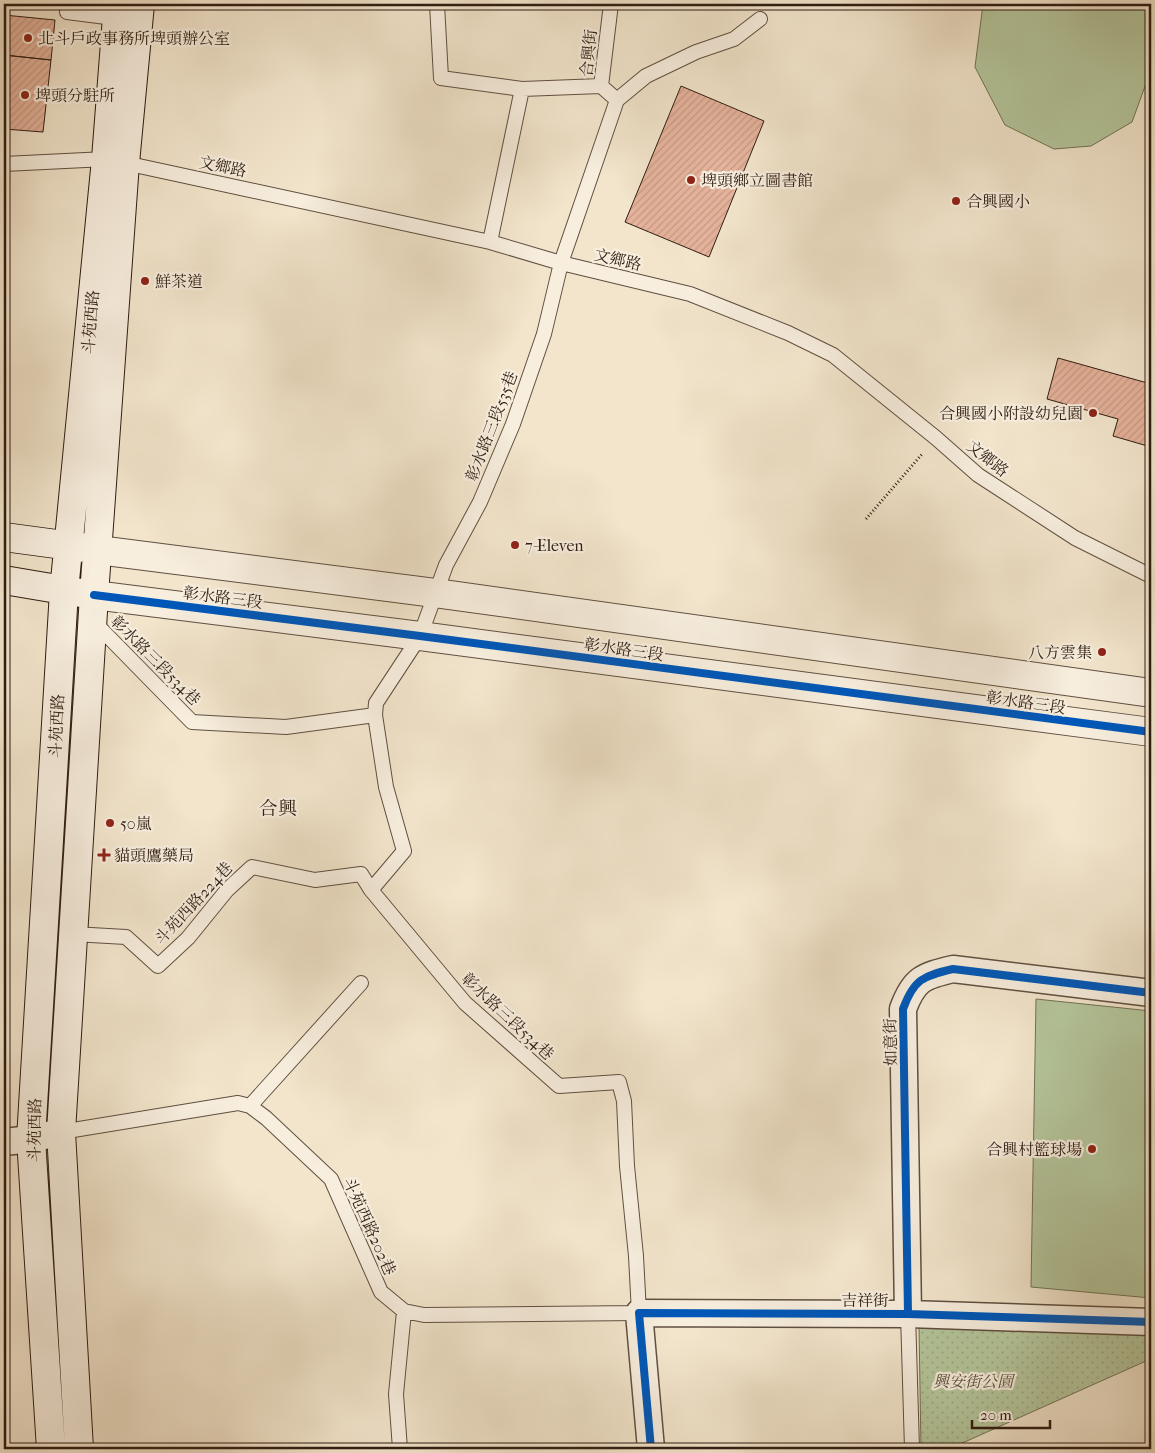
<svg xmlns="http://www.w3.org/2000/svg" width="1155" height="1453" viewBox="0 0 1155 1453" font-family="'IM FELL French Canon','Noto Serif TC',serif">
	<defs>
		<pattern id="park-dots" width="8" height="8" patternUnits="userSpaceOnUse" patternTransform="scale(1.25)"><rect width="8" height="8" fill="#b5c69c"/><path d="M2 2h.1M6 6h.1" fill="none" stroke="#9caa85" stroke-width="1.8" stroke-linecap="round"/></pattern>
		<pattern id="building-hatch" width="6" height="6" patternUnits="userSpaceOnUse" patternTransform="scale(1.25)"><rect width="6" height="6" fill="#e6b39c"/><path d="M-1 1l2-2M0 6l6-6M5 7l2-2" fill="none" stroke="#c69a85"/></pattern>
	</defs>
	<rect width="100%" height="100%" fill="#f2e5cc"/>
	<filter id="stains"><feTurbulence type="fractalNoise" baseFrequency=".004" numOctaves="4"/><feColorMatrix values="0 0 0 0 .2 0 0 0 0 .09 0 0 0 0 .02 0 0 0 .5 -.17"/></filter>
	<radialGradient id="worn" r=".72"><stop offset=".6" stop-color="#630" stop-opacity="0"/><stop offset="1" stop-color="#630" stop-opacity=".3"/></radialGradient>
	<path fill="url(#park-dots)" stroke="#727257" d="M919 1327 1147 1331 1146 1361 949 1449H921Z"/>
	<path fill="#b5c69c" stroke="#727257" d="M983 4H1151V70L1132 122 1091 146 1054 149 1005 125 975 67Z
		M1036 999 1151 1011V1298L1031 1287Z"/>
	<path fill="url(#building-hatch)" stroke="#2f1d12" d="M4 15 55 20 51 60 4 55Z
		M4 55 51 60 43 132 4 129Z
		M681 86 764 121 709 257 625 222Z
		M1058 358 1151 384V447L1113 436 1118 419 1047 399Z"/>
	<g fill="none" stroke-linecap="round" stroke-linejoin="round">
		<g stroke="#604f40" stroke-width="16">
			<path id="service" d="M67 4V12L122 19
				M437 4 441 78 522 89
				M611 4 601 86 617 100
				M4 164 106 159 125 163 490 242 561 263 690 294 788 333 833 355 936 438 978 475 1075 538 1151 576
				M490 242 522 89 601 86
				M93 621 192 722 286 727 375 715
				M371 890 404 851 386 787 375 715 376 703 420 636 446 565 480 502 513 424 544 334 561 263 617 100 646 76 696 52 734 39 760 19
				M250 1106 361 983
				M61 1132 238 1103 250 1106 266 1118 331 1179 381 1292 404 1311 424 1315 639 1313 636 1256 627 1166 624 1101 619 1082 559 1086 465 1003 371 890 361 874 315 880 252 867 227 890 188 938 158 966 126 937 73 934
				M908 1314 912 1449
				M400 1449 396 1394 404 1311"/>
		</g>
		<g stroke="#604f40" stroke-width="29">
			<path id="minor" d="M4 1142 31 1139 61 1132
				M908 1314 903 1009C914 979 923 976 953 969L1151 993
				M651 1449 639 1313 908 1314 1151 1322"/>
		</g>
		<g stroke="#604f40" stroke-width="30">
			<path id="tertiary" d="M98 550 435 593 1151 693
				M94 595 420 636 1151 732"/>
		</g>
		<g stroke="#2f1d12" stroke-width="30">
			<path id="secondary" d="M4 537 86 548
				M4 580 81 593
				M51 1449 31 1139 64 591 106 159 118 4
				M79 1449 61 1132 94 595 125 163 140 4"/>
		</g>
		<path stroke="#2f1d12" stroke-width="3" stroke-dasharray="1 2.5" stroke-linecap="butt" d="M866 519 923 453"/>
		<use href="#service" stroke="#f7eede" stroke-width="14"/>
		<use href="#minor" stroke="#f7eede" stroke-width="26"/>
		<use href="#tertiary" stroke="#f7eede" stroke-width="28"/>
		<use href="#secondary" stroke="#f7eede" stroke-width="28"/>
		<g stroke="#f7eede" stroke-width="11">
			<path id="cycleway" d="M94 595 420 636 1151 732
				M908 1314 903 1009C914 979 923 976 953 969L1151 993
				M651 1449 639 1313 908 1314 1151 1322"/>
		</g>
		<use href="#cycleway" stroke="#0057b8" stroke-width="8"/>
	</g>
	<g fill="#8f2418" stroke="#f7eede" stroke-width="2">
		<circle cx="28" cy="38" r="5"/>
		<circle cx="25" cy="95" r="5"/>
		<circle cx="691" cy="180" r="5"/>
		<circle cx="956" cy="201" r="5"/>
		<circle cx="145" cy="281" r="5"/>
		<circle cx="1093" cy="413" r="5"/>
		<circle cx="515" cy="545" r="5"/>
		<circle cx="1102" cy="652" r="5"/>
		<circle cx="110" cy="823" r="5"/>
		<path d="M101.5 847.5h5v5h5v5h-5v5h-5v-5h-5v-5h5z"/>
		<circle cx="1092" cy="1149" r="5"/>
	</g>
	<g text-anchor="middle" stroke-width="4.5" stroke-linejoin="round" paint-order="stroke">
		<g font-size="16" fill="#2f1d12" stroke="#f7eede" text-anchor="start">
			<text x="38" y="44">北斗戶政事務所埤頭辦公室</text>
			<text x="35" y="101">埤頭分駐所</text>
			<text x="701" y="186">埤頭鄉立圖書館</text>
			<text x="966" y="207">合興國小</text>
			<text x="155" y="287">鮮茶道</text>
			<text x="1083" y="419" text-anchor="end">合興國小附設幼兒園</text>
			<text x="525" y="551">7-Eleven</text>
			<text x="1092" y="658" text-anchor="end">八方雲集</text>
			<text x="120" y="829">50嵐</text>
			<text x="114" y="861">貓頭鷹藥局</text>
			<text x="1082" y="1155" text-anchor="end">合興村籃球場</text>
		</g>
		<g font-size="16" fill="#2f1d12" stroke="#f7eede">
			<text transform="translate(588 53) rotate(-84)" y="6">合興街</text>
			<text transform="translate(223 166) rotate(12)" y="6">文鄉路</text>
			<text transform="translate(618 259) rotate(13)" y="6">文鄉路</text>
			<text transform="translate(90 322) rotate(-85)" y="6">斗苑西路</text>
			<text transform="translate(491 426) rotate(-69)" y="6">彰水路三段535巷</text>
			<text transform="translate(988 458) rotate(38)" y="6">文鄉路</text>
			<text transform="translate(223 597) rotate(7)" y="6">彰水路三段</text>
			<text transform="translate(624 649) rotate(8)" y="6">彰水路三段</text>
			<text transform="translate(156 660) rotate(45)" y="6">彰水路三段534巷</text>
			<text transform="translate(1026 702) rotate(8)" y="6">彰水路三段</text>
			<text transform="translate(56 726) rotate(-87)" y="6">斗苑西路</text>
			<text transform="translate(193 903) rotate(-47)" y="6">斗苑西路224巷</text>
			<text transform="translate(508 1016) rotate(43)" y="6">彰水路三段534巷</text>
			<text transform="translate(890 1042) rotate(-91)" y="6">如意街</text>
			<text transform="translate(34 1130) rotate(-89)" y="6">斗苑西路</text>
			<text transform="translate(370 1226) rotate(66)" y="6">斗苑西路202巷</text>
			<text x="865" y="1306">吉祥街</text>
		</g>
		<g font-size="16" font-style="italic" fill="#57503b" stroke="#f7eede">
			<text x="973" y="1387">興安街公園</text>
		</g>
		<g font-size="19" fill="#2f1d12" stroke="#f7eede">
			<text x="278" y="815">合興</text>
		</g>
	</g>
	<rect width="1155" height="1453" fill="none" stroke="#f2e5cc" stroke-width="20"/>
	<rect x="5" y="5" width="1145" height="1443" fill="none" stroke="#2f1d12" stroke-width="2.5"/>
	<rect x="10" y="10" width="1135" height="1433" fill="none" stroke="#2f1d12"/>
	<path d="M972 1420v8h78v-8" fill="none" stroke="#2f1d12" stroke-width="2.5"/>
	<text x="980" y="1420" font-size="15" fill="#2f1d12" stroke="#f7eede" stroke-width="4" paint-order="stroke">20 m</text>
	<rect width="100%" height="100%" filter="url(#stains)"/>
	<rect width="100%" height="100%" fill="url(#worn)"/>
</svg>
